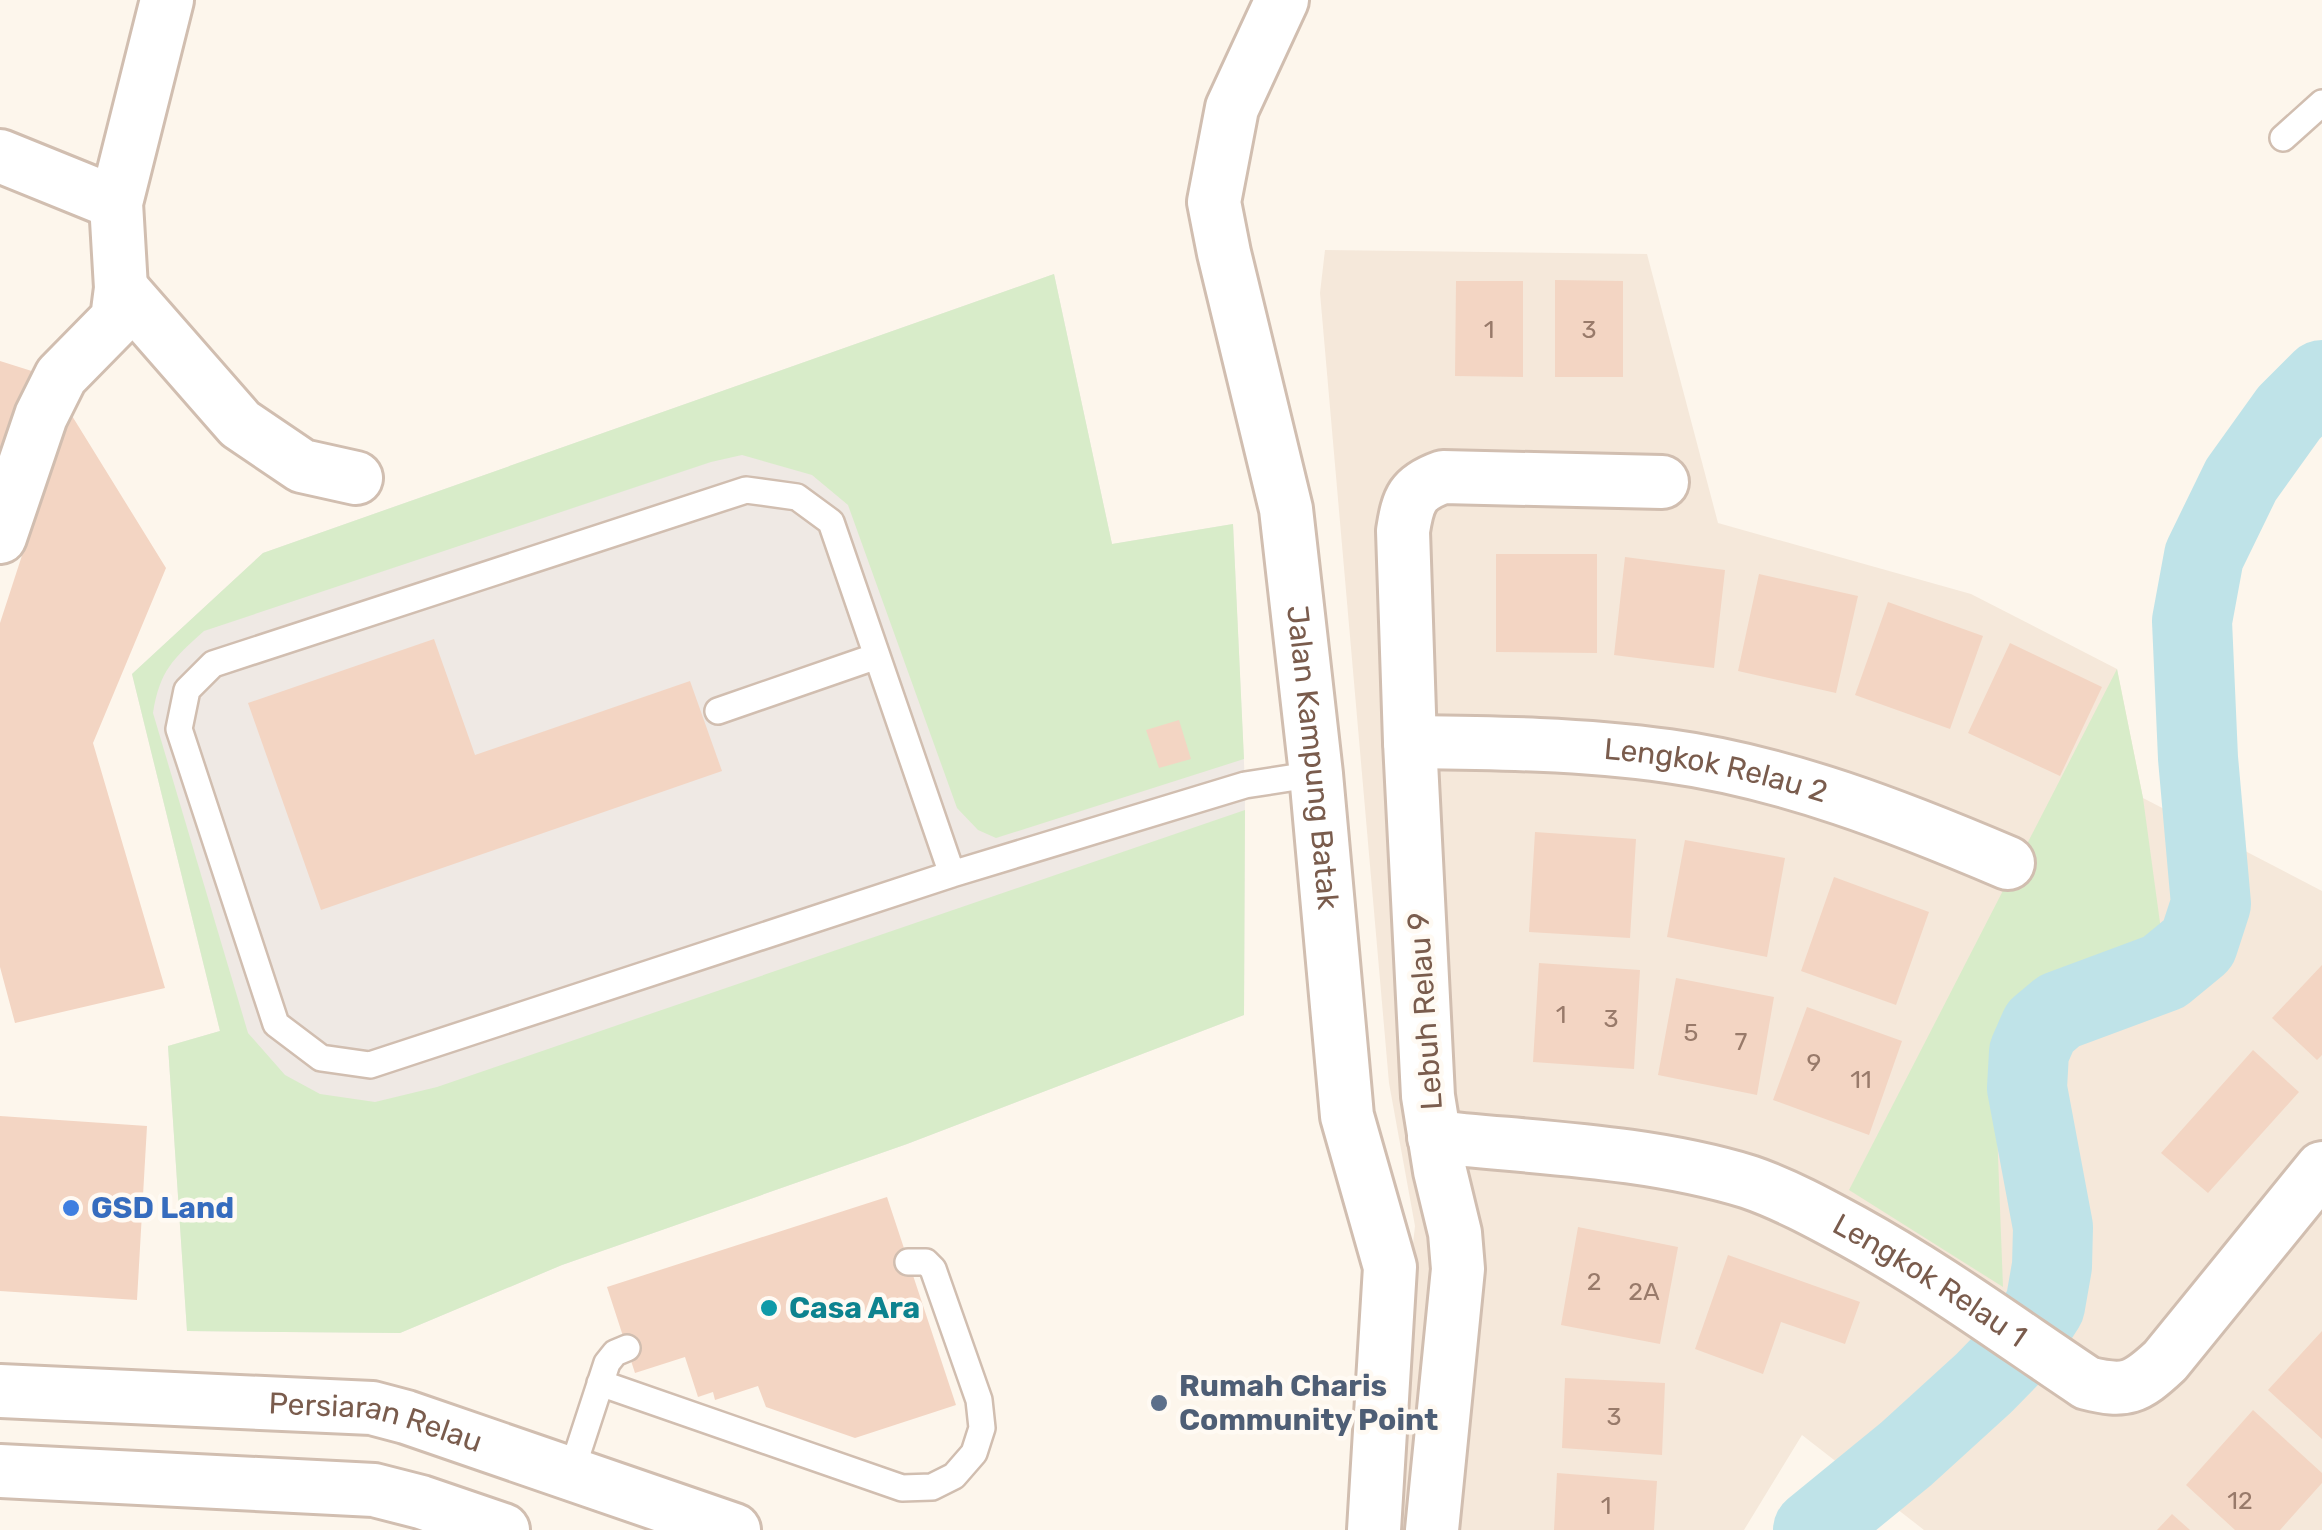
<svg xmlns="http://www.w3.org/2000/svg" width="2322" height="1530" viewBox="0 0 2322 1530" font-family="Rubik,sans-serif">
	<rect width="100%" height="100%" fill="#fdf6ec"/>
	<path fill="#f5e8da" d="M1325 250 1647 254 1718 523 1971 594 2117 669 2143 798 2322 891V1530H1924L1802 1435 1744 1530H1404L1386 1485 1415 1226 1389 1083 1320 293Z"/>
	<path fill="#efe9e4" d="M1054 274 1112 544 1233 524 1245 785 1244 1015 907 1144 562 1265 400 1333 187 1331 168 1046 220 1031 132 674 263 553Z"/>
	<path fill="#d8ecc9" d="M1054 274 1112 544 1233 524 1244 759 996 838 978 830 957 808 848 505 812 475 742 455 711 462 204 631C173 659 160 670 153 713L248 1033 285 1075 320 1094 375 1102 437 1087 1245 810 1244 1015 907 1144 562 1265 400 1333 187 1331 168 1046 220 1031 132 674 263 553Z
		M2117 669 2143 798 2161 930 2037 990 2006 1015 1994 1051 2003 1287 1849 1190Z"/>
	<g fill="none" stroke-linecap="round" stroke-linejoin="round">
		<path stroke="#bfe3e8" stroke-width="80" d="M1813 1530 1906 1454 1984 1383 2018 1348 2045 1306 2052 1266 2053 1227 2027 1088 2029 1052 2040 1027 2059 1011 2164 972 2198 944 2211 904 2198 758 2192 621 2204 556 2241 480 2289 413 2322 380"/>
	</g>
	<path fill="#f3d5c3" d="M1555 280 1623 281V377H1555Z
		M1456 281H1523V377L1455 376Z
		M0 361 38 373 0 481Z
		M69 411 166 568 93 743 165 988 15 1023 0 967V623Z
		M1496 554H1597V653L1496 652Z
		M1625 557 1725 570 1714 668 1614 655Z
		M1759 574 1858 596 1836 693 1738 671Z
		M1888 602 1983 636 1950 729 1855 695Z
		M434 639 475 755 690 681 722 771 321 910 248 703Z
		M2010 643 2102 687 2060 776 1968 733Z
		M1179 720 1191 759 1159 768 1146 730Z
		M1535 832 1636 839 1630 938 1529 932Z
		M1685 840 1785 858 1767 957 1667 937Z
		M1834 877 1929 912 1896 1005 1801 971Z
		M1539 963 1640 970 1634 1069 1533 1062Z
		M2322 965V1055L2317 1060 2272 1018Z
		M1676 978 1774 997 1757 1095 1658 1075Z
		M1807 1007 1902 1041 1869 1135 1773 1100Z
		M2253 1050 2299 1092 2208 1193 2161 1153Z
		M0 1116 147 1126 137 1300 0 1291Z
		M887 1197 956 1405 855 1438 766 1407 758 1386 715 1400 713 1392 698 1397 685 1357 635 1373 607 1287Z
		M1578 1227 1678 1247 1660 1344 1561 1325Z
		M1728 1255 1860 1302 1845 1344 1781 1322 1763 1374 1695 1349Z
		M2322 1331V1439L2268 1390Z
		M1565 1378 1665 1383 1662 1455 1562 1448Z
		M2253 1410 2322 1473V1483L2280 1530H2235L2186 1485Z
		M1557 1473 1657 1481 1654 1530H1554Z
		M2172 1514 2190 1530H2157Z"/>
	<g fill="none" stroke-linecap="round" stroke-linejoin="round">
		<g stroke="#d1beb0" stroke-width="30">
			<path id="service" d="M2283 138 2322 103
				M746 490 797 497 831 522 952 874 370 1065 321 1058 276 1024 179 729 187 690 213 664Z
				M718 711 877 656
				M952 874 1245 785 1316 774
				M600 1383 902 1488 932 1487 954 1476 974 1453 982 1428 979 1400 933 1269 926 1262H908
				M571 1473 607 1363 615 1353 627 1348"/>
		</g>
		<g stroke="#d1beb0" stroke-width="58">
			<g id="minor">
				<path id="s1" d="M1282 0 1232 108 1214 202 1224 253 1286 509 1316 774 1347 1116 1390 1267 1374 1530"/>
				<path d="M0 156 116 203"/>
				<path d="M121 288 240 424 302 466 356 478"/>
				<path d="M0 537 41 416 61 376 117 319 121 288 116 203 167 0"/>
				<path id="s2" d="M1410 742C1496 743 1582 744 1668 756 1785 772 1900 817 2008 863"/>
				<path id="s3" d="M1434 1137C1538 1148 1648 1151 1749 1182 1784 1194 1819 1213 1852 1231 1934 1276 2009 1331 2087 1383 2126 1393 2136 1388 2165 1361L2322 1168"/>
				<path id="s4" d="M0 1391 372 1408 406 1417 734 1530"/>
				<path d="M0 1471 374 1490 421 1502 503 1530"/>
				<path d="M1432 1530 1458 1269 1455 1233 1440 1171 1428 1096 1410 742 1403 531C1408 499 1412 488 1443 477L1662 482"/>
			</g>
		</g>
		<use href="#service" stroke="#fff" stroke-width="25"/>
		<use href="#minor" stroke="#fff" stroke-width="52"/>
	</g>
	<circle fill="#3f7fe0" stroke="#fffaf3" stroke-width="4" cx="71" cy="1208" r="10"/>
	<circle fill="#0f9aa8" stroke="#fffaf3" stroke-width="4" cx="769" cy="1308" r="10"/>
	<circle fill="#5c6f8a" stroke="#fffaf3" stroke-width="4" cx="1159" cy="1403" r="10"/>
	<g text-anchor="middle" stroke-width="9" stroke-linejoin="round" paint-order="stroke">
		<g font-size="25" fill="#987a6a">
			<text x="1489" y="338">1</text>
			<text x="1589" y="338">3</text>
			<text x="1561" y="1023">1</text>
			<text x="1611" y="1027">3</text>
			<text x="1691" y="1041">5</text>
			<text x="1741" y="1050">7</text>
			<text x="1814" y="1071">9</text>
			<text x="1861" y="1088">11</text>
			<text x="1594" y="1290">2</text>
			<text x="1644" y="1300">2A</text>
			<text x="1614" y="1425">3</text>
			<text x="2240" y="1509">12</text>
			<text x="1606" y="1514">1</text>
		</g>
		<g font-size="30" fill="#7a5c4d" stroke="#fffaf3">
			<text dy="10" stroke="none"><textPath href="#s1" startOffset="780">Jalan Kampung Batak</textPath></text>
			<text dy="10" stroke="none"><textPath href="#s2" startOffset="308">Lengkok Relau 2</textPath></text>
			<text transform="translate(1425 1011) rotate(-94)" y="10">Lebuh Relau 9</text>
			<text dy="10" stroke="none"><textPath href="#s3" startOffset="525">Lengkok Relau 1</textPath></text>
			<text dy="10" stroke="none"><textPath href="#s4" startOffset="378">Persiaran Relau</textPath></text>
		</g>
		<g font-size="30" font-weight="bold" fill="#366cbe" stroke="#fffaf3" text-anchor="start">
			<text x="91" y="1218">GSD Land</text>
		</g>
		<g font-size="30" font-weight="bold" fill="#0d838f" stroke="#fffaf3" text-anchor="start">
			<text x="789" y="1318">Casa Ara</text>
		</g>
		<g font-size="30" font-weight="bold" fill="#4e5e75" stroke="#fffaf3" text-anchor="start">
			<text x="1179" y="1396">Rumah Charis<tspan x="1179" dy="34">Community Point</tspan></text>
		</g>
	</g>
</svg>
